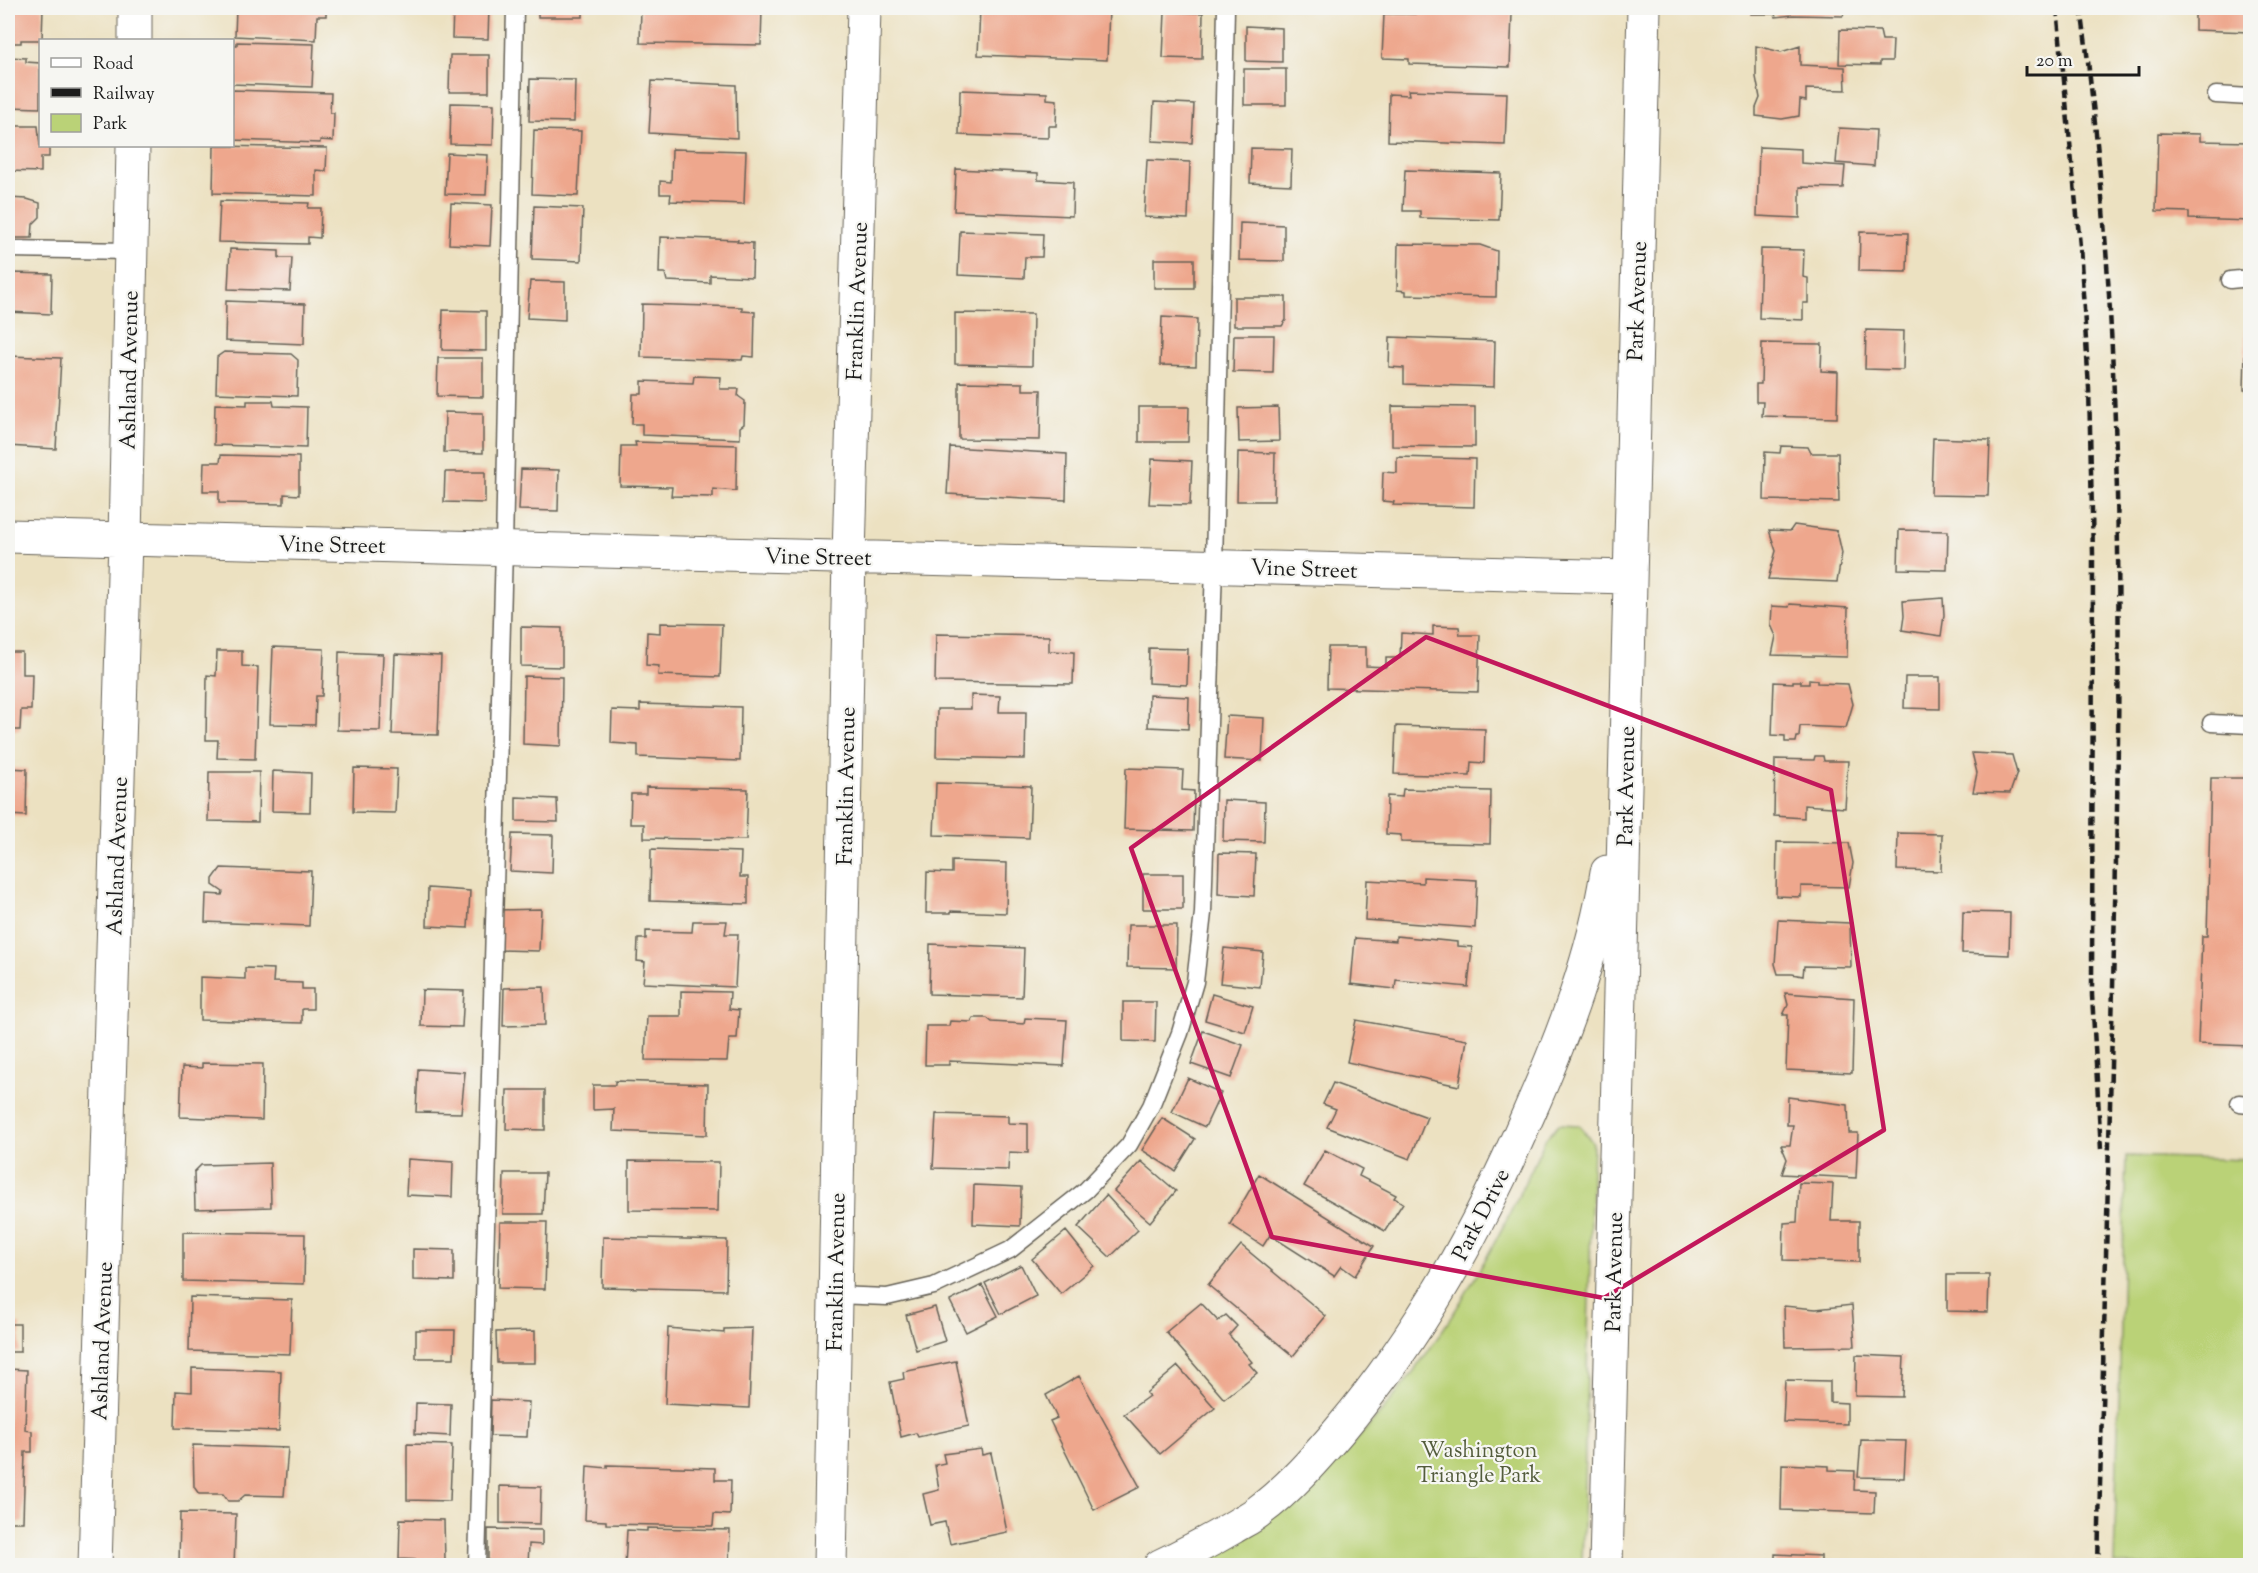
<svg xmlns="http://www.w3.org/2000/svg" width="2258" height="1573" viewBox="0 0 2258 1573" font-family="'Sorts Mill Goudy',serif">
	<rect width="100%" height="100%" fill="#f6f6f2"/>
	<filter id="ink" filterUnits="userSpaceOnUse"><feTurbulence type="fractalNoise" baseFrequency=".0167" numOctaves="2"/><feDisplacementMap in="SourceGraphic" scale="12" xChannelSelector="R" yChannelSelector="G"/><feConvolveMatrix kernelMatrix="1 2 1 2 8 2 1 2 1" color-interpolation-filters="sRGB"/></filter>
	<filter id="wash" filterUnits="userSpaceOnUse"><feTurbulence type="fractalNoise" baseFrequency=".008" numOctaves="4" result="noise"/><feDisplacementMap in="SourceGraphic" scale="24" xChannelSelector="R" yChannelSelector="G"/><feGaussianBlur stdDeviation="1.35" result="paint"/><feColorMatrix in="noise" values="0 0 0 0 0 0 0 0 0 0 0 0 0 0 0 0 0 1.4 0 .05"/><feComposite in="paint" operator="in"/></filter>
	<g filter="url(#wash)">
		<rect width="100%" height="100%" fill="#ece1c1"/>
		<path fill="#bad277" stroke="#6b774a" stroke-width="1.5" d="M1559 1124 1579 1125 1593 1143 1582 1565 1199 1566C1245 1534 1293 1503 1333 1464 1429 1370 1491 1259 1546 1138Z
			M2126 1156 2250 1160V1565H2114Z"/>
		<g id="blocks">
			<path fill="#eea78d" d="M8 8H43L42 40H21V43H8Z
				M236 8H326V16H317L316 40 235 36Z
				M453 8H489L488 39 452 38Z
				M538 8H583V17H538Z
				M641 8H762L761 45 640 43Z
				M980 8 1109 9 1107 60 978 55Z
				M1751 8H1846L1843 16 1793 15 1776 17 1775 14H1751Z
				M2195 8H2250V32L2195 30Z
				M1415 10 1512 13 1510 67 1409 64V59L1382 58 1384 14H1415Z
				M1165 12 1203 13 1202 59 1163 58Z
				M1246 26 1282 28V62L1246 61Z
				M1840 30 1880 31 1882 40H1893L1892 61H1880V65L1839 64Z
				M237 42 314 44 312 87 232 84V45H237Z
				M1756 46 1781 52 1800 46V65L1845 67 1846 90 1806 89V101L1800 100 1799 116 1782 119 1756 116V108L1760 98 1756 77Z
				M450 55H489V92H449Z
				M8 57 26 58V62L40 63V108L8 107Z
				M1244 69H1286V105H1244Z
				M530 79 575 80 574 122 529 121Z
				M652 81 736 85 737 138 649 133Z
				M232 90 331 93 330 113H334L333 141 320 140V143L232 140Z
				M960 90 1047 93V99L1057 100 1056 126H1048V138L959 135Z
				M1408 90 1507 93 1505 145 1388 141 1389 94 1409 95Z
				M1154 102 1194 104 1192 143 1152 141Z
				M451 103 494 104 493 145 450 144Z
				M8 126H38L40 146H49V157H41V172L8 171Z
				M1839 128 1876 130 1874 166 1836 163Z
				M534 130 581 131 578 196 532 194Z
				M2158 133 2200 134V141L2250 142V221L2189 219V212L2156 211Z
				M214 146 327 148 326 171 316 170V196L213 193Z
				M1759 147 1801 149V163L1845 166 1843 188 1800 187V218L1757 216Z
				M1251 148 1292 149 1291 185 1250 183Z
				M672 149 746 151 744 204 670 201 671 194H660V181L671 182Z
				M447 153 488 155 486 195 445 194Z
				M1147 160 1190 162 1188 219 1144 217Z
				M956 169 1038 173V180L1073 182 1072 216 954 211Z
				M1405 170 1501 173 1499 220 1420 218V211H1403Z
				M8 198 27 199 40 203V217L33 224 32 238H8Z
				M220 201 309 203 308 208H321L320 238 308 237V244L218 242Z
				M451 203 492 205 490 246 449 244Z
				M534 206 583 208 581 261 532 259Z
				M1240 223 1284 225V261L1239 260Z
				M960 231 1043 234 1042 257H1025L1024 278 958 275Z
				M1860 232 1908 233 1907 272 1859 271Z
				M660 237 738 240 737 242 753 243 752 277 710 275V283L667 281 665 273H659Z
				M1398 244 1480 245 1497 251 1496 297 1406 295V291L1397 290Z
				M230 249 279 251V258H292L290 291 228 289Z
				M1761 249 1804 250 1803 277 1808 278V303H1803V320L1759 318Z
				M1154 259H1194V288H1154Z
				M10 273 52 274 51 314 8 312Z
				M530 281 565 282V320L527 318Z
				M1234 297H1286V320L1282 326H1234Z
				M226 301 305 304 304 344 225 341Z
				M642 304 742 307V311L755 312 754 357 743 356 742 360 641 357Z
				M443 310 486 311V351L442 350Z
				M2246 311H2250V390H2244Z
				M955 313 1033 314 1032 366 955 364Z
				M1162 317 1197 319 1196 366 1160 365Z
				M1866 330 1904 331 1903 370 1865 369Z
				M1234 335H1274L1273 373 1233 372Z
				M1390 337 1495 341 1494 387 1404 384V368L1389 367Z
				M1762 343 1822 344 1821 371 1838 372 1837 418 1762 416 1763 402H1756V384H1761Z
				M224 352 291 354 298 360 297 396 216 393 217 357Z
				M9 356 61 358 56 449 8 446Z
				M438 358H483V397L437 396Z
				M694 376 721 377 720 389H739L738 396 745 401 744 424 740 427V439L642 435V424H632L633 394H642V381L693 383Z
				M959 382 1023 383V390H1041L1040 440 959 439Z
				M247 401H273L274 406 307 407 306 448 214 445 215 404 247 405Z
				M1392 406 1475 407V447L1392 446Z
				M1139 407H1189L1188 442H1139Z
				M1278 407 1279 441 1239 442 1238 408Z
				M445 412 483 413V453L444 452Z
				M1933 438 1990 440 1988 496 1931 495Z
				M635 442 737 445 736 491 713 489V497L671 496 672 487 620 486 621 446H636Z
				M1781 446 1808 447 1811 453H1838L1839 502 1764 500 1765 452 1780 453Z
				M950 447 1067 454 1066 500 947 494Z
				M1238 452 1275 453 1274 501H1237Z
				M221 455 299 457V495L284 494V504L219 503V491H203L204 462H220Z
				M1397 457 1475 459 1474 507 1393 505 1394 502 1382 501 1383 472 1397 473Z
				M1152 459 1192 461 1190 505 1149 504Z
				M521 469 559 470 558 511 519 510Z
				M445 472H485V503L444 502Z
				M1794 525 1837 531 1842 553 1837 582 1768 579 1776 551 1769 530 1790 531Z
				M1899 530 1948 531 1947 570 1898 569Z
				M1943 598 1944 615 1941 636 1902 630 1904 616 1903 601Z
				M1790 604 1848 608 1847 657 1772 655 1776 636 1771 625 1772 606 1789 607Z
				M660 623 722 624 720 677 658 675 659 666 646 665 647 632 660 633Z
				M1433 626 1459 627 1460 635H1480L1478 692 1327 688 1328 647H1366V666L1386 667V658H1400L1401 633 1433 635Z
				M521 627 562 628V667L521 666Z
				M936 634 1049 636V651L1074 652 1073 684 935 682Z
				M8 642H11V652H22V674H32L31 710H21L20 730H8Z
				M273 647 324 649 322 696H316L315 725 270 724Z
				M1149 648 1188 649 1187 685 1148 683Z
				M217 651H242V666L258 667 255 759 217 758 218 740H206L207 675 216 676Z
				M339 652 383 654 380 731 337 730Z
				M395 654 441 656 438 735 392 734Z
				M524 676 562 677 561 746 523 744Z
				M1905 677H1940V709L1904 708Z
				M1809 679 1817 680V683L1848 684 1853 704 1846 728 1800 726 1799 737H1797L1796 742H1785V736L1772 735 1774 682 1793 683V681H1801V684H1809Z
				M971 695 1000 696 999 712H1026L1025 759 936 757 937 709H971Z
				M1149 695 1189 697 1188 729 1148 727Z
				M640 704 741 707 740 761 638 757V745L611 743 612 710 640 711Z
				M1227 716 1264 718 1262 761 1224 759Z
				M1396 726 1485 729 1484 763 1471 762 1470 776 1394 774Z
				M1972 753 2012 755 2017 773 2010 793 1973 792 1977 773Z
				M1815 756H1823L1824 761H1848L1845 808 1804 805V818L1774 816 1775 759 1814 760Z
				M8 768 27 769 26 816 8 815Z
				M354 768 397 769 395 813 353 812Z
				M1126 768 1183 770 1182 790 1194 791 1193 831 1124 829Z
				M273 771 311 773 310 812 272 811Z
				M209 772H259L258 822 208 821Z
				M2211 778H2250V1046L2198 1044 2202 936H2207Z
				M936 783 1031 786 1029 838 934 835Z
				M646 787 748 789 746 840 644 838V824H630L631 794H646Z
				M1403 789 1491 791 1490 844 1401 842V835L1386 834 1387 796 1402 797Z
				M516 797 557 799 558 822 516 821Z
				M1224 800 1265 802 1264 842 1223 841Z
				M1898 833 1942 834 1941 871 1897 870Z
				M512 834 553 835 552 873 510 871Z
				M1777 842 1849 843 1853 863 1849 887 1801 886V897L1776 896Z
				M651 849 741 852 740 877H748V904L650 901Z
				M1219 853 1256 854 1254 896 1218 894Z
				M952 861 1007 863 1006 913 951 911V913H926L927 872 952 873Z
				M221 868 311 871 309 926 205 922 206 894 222 895 223 892 213 885V879Z
				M1143 874H1183V909H1143Z
				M1423 877 1477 880 1475 928 1365 920 1367 880 1423 883Z
				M428 888 470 891 468 928 427 926Z
				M541 909 539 951 498 950V910Z
				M1963 912 2010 913 2009 955 1962 953Z
				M1778 920 1850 923 1851 967 1804 966 1803 976 1792 974H1778L1775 964Z
				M693 921H727L725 934H738L735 987 643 983 645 962 637 961 638 939H646V931L692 932Z
				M1128 925H1177L1176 968 1127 967Z
				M1396 936 1457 942V946L1472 947 1468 987 1396 980 1395 989 1351 984 1355 938 1396 941Z
				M930 944 1024 948 1022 997 929 994Z
				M1224 948 1263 952 1260 987 1220 983Z
				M245 968 274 969 273 982 302 983V989H313V1009H302V1023L200 1020V977L245 979Z
				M544 987 545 1025 503 1026 504 988Z
				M422 990 464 991 462 1027 421 1026Z
				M681 991 730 992 729 1009 739 1010 737 1039H729L727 1061 645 1060 647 1016H681Z
				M1785 993 1854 998 1852 1073 1786 1070 1788 1015H1783L1788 1005Z
				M8 994H12L11 1029H8Z
				M1212 994 1253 1006 1245 1032 1205 1020Z
				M1123 1002H1156L1155 1042 1123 1041Z
				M974 1018H987L992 1022 1024 1024 1025 1018 1067 1020 1064 1066 949 1061V1065H925L926 1026H949L950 1021 971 1022Z
				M1356 1020 1467 1040 1459 1086 1347 1062Z
				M1203 1031 1243 1045 1231 1078 1191 1064Z
				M202 1063 263 1064 262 1120 180 1117 182 1067 202 1068Z
				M418 1069 465 1072 461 1113 416 1112Z
				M1188 1078 1221 1093 1205 1127 1172 1112Z
				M615 1081 708 1084 707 1135 613 1131 614 1109 593 1110V1085H615Z
				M1333 1083 1427 1117 1410 1159 1327 1127 1336 1109 1323 1104Z
				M507 1090H545V1130L506 1129Z
				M1788 1097 1848 1105 1849 1133H1858L1856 1178 1782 1174 1787 1159 1781 1145H1790L1793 1125H1787Z
				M936 1114 1008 1116V1123L1028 1124V1153L1009 1152 1008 1170 933 1168Z
				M1162 1118 1195 1139 1175 1171 1142 1150Z
				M1325 1150 1362 1169 1359 1176 1396 1195 1394 1198 1403 1203 1385 1231 1304 1186Z
				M408 1159 453 1162 452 1197 406 1195Z
				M629 1161 719 1162 718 1211 629 1210Z
				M1141 1161 1176 1191 1150 1222 1114 1191Z
				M270 1163 271 1207 195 1209 194 1172 201 1165Z
				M504 1173H545L543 1214H503Z
				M1259 1174 1374 1246 1355 1276 1341 1266 1334 1276 1270 1235 1263 1246 1230 1224Z
				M1799 1183 1833 1184 1831 1221H1859V1262L1783 1260 1784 1223 1797 1222Z
				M974 1185 1021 1187 1020 1226 973 1224Z
				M1106 1195 1138 1230 1110 1257 1078 1227Z
				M500 1222H547L545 1289 498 1288Z
				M1066 1231 1094 1266 1061 1294 1032 1259Z
				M183 1232 305 1234 304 1284 183 1281Z
				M603 1237 727 1240 726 1290 602 1287Z
				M1241 1245 1326 1316 1293 1356 1208 1285Z
				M413 1249 454 1250V1281L413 1280Z
				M1021 1265 1036 1296 1001 1314 985 1283Z
				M1947 1275H1989L1988 1312 1947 1311Z
				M982 1285 998 1316 966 1332 950 1301Z
				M190 1297 292 1300 290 1354 189 1351Z
				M1201 1303 1218 1321 1226 1315 1237 1326 1229 1335 1252 1362 1249 1364 1257 1373 1224 1399 1166 1332Z
				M1852 1305 1855 1346 1785 1347 1784 1306 1816 1309Z
				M935 1307 945 1341 916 1350 906 1315Z
				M8 1324H20V1352H8Z
				M668 1328 724 1333V1329L752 1328 749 1408 665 1404Z
				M416 1330H455L454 1358H416Z
				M535 1331V1363H497L496 1332Z
				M1856 1355 1904 1357 1902 1397 1855 1396Z
				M956 1361 969 1426 918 1437 916 1433 901 1437 890 1382 904 1379 903 1372Z
				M1178 1366 1215 1408 1160 1454 1124 1414 1149 1396 1146 1393Z
				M192 1368 281 1371 279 1431 175 1428 176 1391 192 1392Z
				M8 1369 27 1370 25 1430 32 1431V1452H25L23 1522H8Z
				M1079 1376 1140 1487 1094 1510 1050 1421 1057 1418 1046 1395Z
				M1785 1380 1830 1381V1402L1847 1403V1424L1783 1422Z
				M491 1400 529 1402 527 1437 490 1436Z
				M416 1403 451 1404 450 1436 415 1434Z
				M1861 1440 1906 1441 1904 1478 1858 1477Z
				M407 1444 452 1445 450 1501 407 1500Z
				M193 1445 288 1448 284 1496 245 1495 238 1501H228L223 1494H199L194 1487Z
				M981 1449 982 1455 991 1453 1007 1532 950 1544 945 1522 930 1525 923 1494 939 1490 935 1465 945 1463 943 1454Z
				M1782 1464 1829 1466V1470L1855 1471 1854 1490 1875 1491 1874 1513 1781 1510Z
				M607 1465 715 1468V1480H731L730 1515 714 1514 713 1526 606 1524V1521L585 1520 587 1466 607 1468Z
				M500 1486 541 1487 540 1524 500 1523Z
				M180 1513 236 1514 234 1566H179Z
				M400 1519 444 1520 445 1561 399 1559Z
				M647 1528 730 1530 729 1566H625L627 1530 647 1531Z
				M488 1529 542 1530V1545L529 1544 528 1566H488Z
				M1775 1554 1821 1556V1566H1775Z"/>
		</g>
	</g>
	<g filter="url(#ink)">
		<use href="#blocks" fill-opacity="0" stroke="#656156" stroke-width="1.5"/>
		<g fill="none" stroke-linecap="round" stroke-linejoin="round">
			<g stroke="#656156" stroke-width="19">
				<path id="lane" d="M2216 95 2250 97
					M8 249 131 251
					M2230 280 2250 278
					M2211 723 2250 725
					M2239 1103 2250 1104
					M835 1295 887 1297 934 1286 1010 1250 1086 1190 1129 1145 1151 1106 1180 1033 1195 982 1203 913 1214 566 1226 8
					M477 1566 504 548 515 8"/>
			</g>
			<g stroke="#656156" stroke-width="35">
				<path id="street" d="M135 40V8
					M8 536 1629 577
					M95 1566 125 540 133 146
					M830 1566 849 556 864 8
					M1160 1566C1185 1554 1208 1542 1232 1528 1241 1522 1251 1518 1259 1511 1289 1489 1315 1459 1339 1431 1422 1332 1478 1230 1529 1113 1563 1036 1594 955 1607 872
					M1606 1566 1644 8"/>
			</g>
			<use href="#lane" stroke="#fff" stroke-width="16"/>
			<use href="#street" stroke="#fff" stroke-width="33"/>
			<path stroke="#1c1c1c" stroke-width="4.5" stroke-dasharray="9 4.5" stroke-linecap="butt" d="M2057 8 2080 246 2089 388 2093 554 2092 995 2101 1149
				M2081 8C2124 318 2122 634 2114 946 2109 1153 2103 1359 2098 1566"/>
		</g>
	</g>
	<path fill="none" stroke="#c2185b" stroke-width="4.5" stroke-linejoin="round" d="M1426 637 1831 790 1884 1130 1604 1298 1272 1237 1131 848Z"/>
	<g text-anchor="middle" stroke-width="4.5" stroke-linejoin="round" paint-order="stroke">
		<g font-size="22" fill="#1c1c1c" stroke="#f6f6f2">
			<text transform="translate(856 301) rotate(-88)" y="8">Franklin Avenue</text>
			<text transform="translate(1636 301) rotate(-88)" y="8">Park Avenue</text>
			<text transform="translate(128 370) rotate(-89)" y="8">Ashland Avenue</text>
			<text transform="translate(332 544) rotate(1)" y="8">Vine Street</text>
			<text transform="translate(818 556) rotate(1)" y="8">Vine Street</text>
			<text transform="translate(1304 568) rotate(2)" y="8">Vine Street</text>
			<text transform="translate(845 786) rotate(-89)" y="8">Franklin Avenue</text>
			<text transform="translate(1625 786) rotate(-89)" y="8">Park Avenue</text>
			<text transform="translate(116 856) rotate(-88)" y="8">Ashland Avenue</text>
			<text transform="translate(1480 1214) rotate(-63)" y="8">Park Drive</text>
			<text transform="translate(835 1272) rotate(-89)" y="8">Franklin Avenue</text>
			<text transform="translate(1613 1272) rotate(-89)" y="8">Park Avenue</text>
			<text transform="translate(101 1341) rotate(-88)" y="8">Ashland Avenue</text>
		</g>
		<g font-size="22" fill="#535c3c" stroke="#f6f6f2">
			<text x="1479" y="1457">Washington<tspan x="1479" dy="25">Triangle Park</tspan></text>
		</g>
	</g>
	<rect width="2258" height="1573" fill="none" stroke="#f6f6f2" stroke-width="30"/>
	<rect x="39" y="39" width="195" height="108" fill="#f6f6f2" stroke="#9f9f9c" stroke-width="1.5"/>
	<rect x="51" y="58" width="30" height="9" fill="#ffffff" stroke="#9f9f9c" stroke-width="1.5"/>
	<text x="93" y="69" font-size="18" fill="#1c1c1c">Road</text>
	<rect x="51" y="88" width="30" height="9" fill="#1c1c1c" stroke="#9f9f9c" stroke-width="1.5"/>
	<text x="93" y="99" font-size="18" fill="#1c1c1c">Railway</text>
	<rect x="51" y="114" width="30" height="18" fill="#bad277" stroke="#9f9f9c" stroke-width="1.5"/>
	<text x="93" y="129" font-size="18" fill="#1c1c1c">Park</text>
	<path d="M2027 66v9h112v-9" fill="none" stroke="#1c1c1c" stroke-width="3"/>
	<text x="2036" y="66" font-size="18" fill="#1c1c1c" stroke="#f6f6f2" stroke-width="4.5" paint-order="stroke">20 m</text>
</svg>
